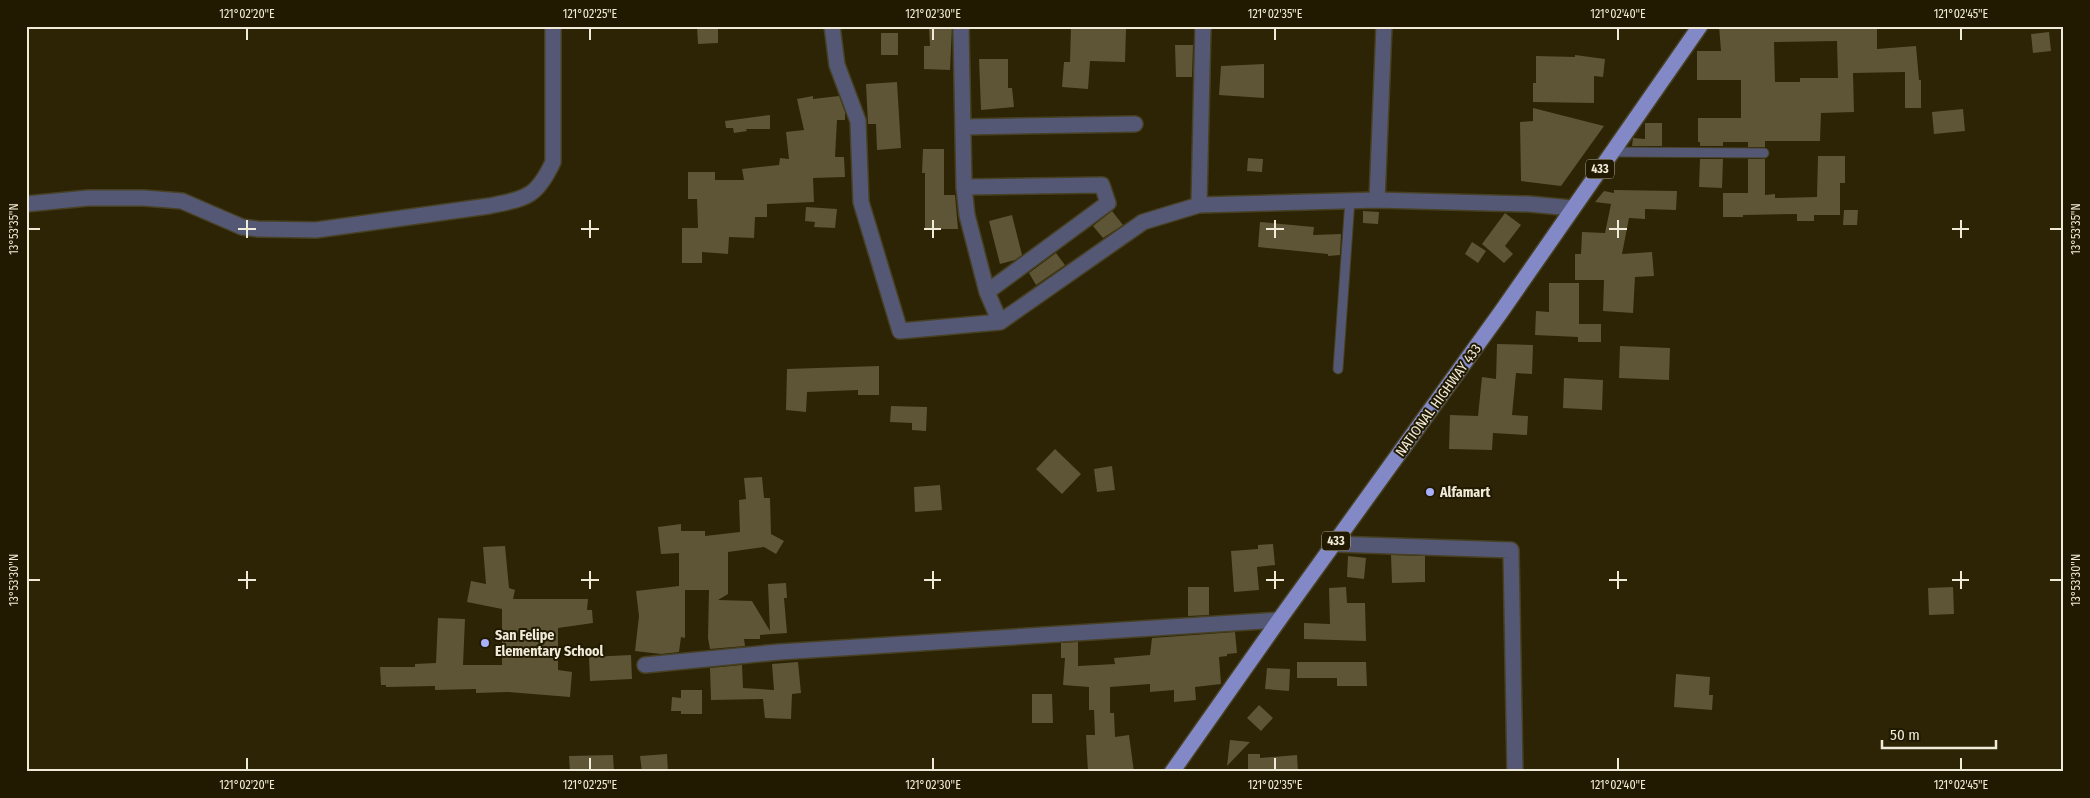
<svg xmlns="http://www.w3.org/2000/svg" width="2090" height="798" viewBox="0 0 2090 798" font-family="'Fira Sans Condensed',sans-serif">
	<rect width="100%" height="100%" fill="#2c2404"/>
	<path fill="#5d5535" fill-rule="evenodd" d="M697 26H718V43L698 44Z
		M929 26H952L950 70 924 69V46H930Z
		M1071 26H1107V29H1126L1125 62 1090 61 1088 89 1062 87 1064 62H1070Z
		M1719 26H1877V49L1916 46 1919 80H1921V108H1905V72L1853 73 1854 112 1821 113 1820 141H1765V147H1748V142H1723V146H1700V142H1698V118H1741V80H1697V51H1721ZM1837 41 1838 78H1800V82H1775L1774 42Z
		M2049 32 2051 51 2033 53 2031 34Z
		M881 33H898V55H881Z
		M1175 45H1193L1192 77H1176Z
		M1575 55 1605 59 1603 77 1594 76V103L1533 102V83H1536V56L1575 57Z
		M979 59H1008V88H1012L1014 107 981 110Z
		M1264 64V98L1219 95 1221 66Z
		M897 82 901 148 877 150 876 124H868L866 84Z
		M813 96V99L839 96 845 112V120H837L835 157H844L845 177 813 178 814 202 767 204V217H755L754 238 729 237 728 254 702 252V263H682V228H698L697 199H688V172H715V180H744L742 169 779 165 780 158 789 159 786 132 804 130 797 99Z
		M1533 108 1604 126 1561 186 1521 181 1520 122 1533 121Z
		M1963 109 1965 131 1934 134 1932 112Z
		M770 115V129H746L747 131 734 133 733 128H726L725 121Z
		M1645 123H1662V146H1632L1633 138 1645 139Z
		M923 149H944V195H955L958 229H925V173H922Z
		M1818 156H1845V183H1840V215H1814V221H1797V214L1743 215V217H1723V193H1748V159H1765V195L1775 194V198L1817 197Z
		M1248 158 1263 159 1262 172 1247 171Z
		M1700 159H1723L1722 188 1699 187Z
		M1614 190 1677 191 1676 210 1645 209V219L1629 218 1622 254 1652 252 1654 276 1635 277 1633 313 1603 311 1604 280H1575V254H1581L1582 232 1605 233 1611 204 1595 202 1604 191 1614 193Z
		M806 207 837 209 835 228 814 227 815 222 805 221Z
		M1844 210H1858L1857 225H1843Z
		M1112 211 1123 225 1103 238 1093 226Z
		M1363 211 1379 212 1378 224 1363 223Z
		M1505 213 1521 225 1505 246 1513 254 1504 263 1482 244Z
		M1012 215 1022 255 1015 260 1000 264 989 221Z
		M1260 222 1314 227 1313 235 1341 234 1340 255 1328 256V254L1258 247Z
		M1472 242 1486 251 1478 263 1465 254Z
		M1056 253 1065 265 1036 285 1029 273Z
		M1549 283H1579V324H1601V342H1578V337L1535 335 1536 311 1549 312Z
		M1497 344 1533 345 1532 374 1516 373 1512 415 1528 416 1527 435 1493 433 1492 450 1449 449 1450 415 1478 416 1482 377 1496 379Z
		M1620 346 1670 348 1669 380 1619 378Z
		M879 366V395H858V390L807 392 806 412 786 410 787 369Z
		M1564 378 1603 380 1602 410 1563 408Z
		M891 406 927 407 926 431 912 430V423L890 422Z
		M1055 449 1081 474 1062 494 1036 469Z
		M1112 466 1115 490 1097 492 1094 469Z
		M762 477 764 498H770L771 534 784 541 776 554 764 547 728 552V594L718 600 752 601 770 631 768 584 786 583 787 598H784L787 633 760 635V639H744L745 646 710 649 708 638 709 590H685V638L681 637 679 652 661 654 635 651 639 616 636 591 679 586V553L661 554 658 527 681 524V531H705V536L740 532 739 500 746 499 744 478Z
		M940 485 942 510 915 512 914 487Z
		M1273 544 1275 565 1257 567 1259 590 1234 592 1231 551 1258 549V545Z
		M505 546 509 588 515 590 513 599H588L587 610H592L593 623 558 628V670L572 672 570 697 508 692 476 693V689L435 690V686L386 687V685H381L380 667H415V664L436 663 438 618 465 619 463 665H502V609L467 602 471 581 486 584 483 547Z
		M1391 555 1425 556V582L1392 583Z
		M1348 556 1366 558 1364 579 1347 577Z
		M1188 587H1209V615L1188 616Z
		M1346 587 1347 603H1365L1366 641 1304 639V623L1330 624 1329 588Z
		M1953 587 1954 614 1929 615 1928 588Z
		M1235 632 1237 653 1227 654V656L1219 657 1221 684 1195 687 1196 700 1174 702V690L1150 692V684L1110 687V713H1114L1115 737 1129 735 1134 772H1088L1086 735H1095L1094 710H1089V687L1063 685 1065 658H1061V643L1078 642V666L1115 664 1114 658 1150 655 1152 638Z
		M631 655 632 679 590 681 589 657Z
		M798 662 801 693 792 694 791 719 765 718 763 699 711 700 710 668 742 665 743 688 774 690 772 664Z
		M1297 662H1366L1367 686H1337V678H1297Z
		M1267 668 1290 669 1289 691 1265 689Z
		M1676 674 1710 677 1709 695H1713L1712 710 1674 707Z
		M681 690H702V714H681V711H671L672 697 681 698Z
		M1032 694H1052L1053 723H1032Z
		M1259 705 1273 718 1261 731 1247 718Z
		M1230 740 1250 742 1227 766Z
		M667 754 668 772H642L640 756Z
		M1248 754H1260V758L1297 755 1298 772 1248 771Z
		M613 755 614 772H570L569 756Z"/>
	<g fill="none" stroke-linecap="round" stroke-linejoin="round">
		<g stroke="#474022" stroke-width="11">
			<path id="lane" d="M1612 152 1764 153
				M1338 369 1350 200"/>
		</g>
		<g stroke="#474022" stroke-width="18">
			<path id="street" d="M832 26 837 65 858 121 861 202 900 331 1000 322 1143 222 1199 205 1377 200 1529 204 1572 208
				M961 26 964 187 967 215 987 292 1000 322
				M963 127 1135 124
				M964 187 1102 185 1108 203 987 292
				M1377 200 1384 26
				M26 204 88 198H144L182 201 242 227 258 229 316 230 489 206C527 198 536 198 553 162V26
				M1199 205 1203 26
				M1334 544 1511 550 1515 772
				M645 665 779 652 1279 620"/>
		</g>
		<g stroke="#474022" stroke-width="18">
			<path id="primary" d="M1172 772 1279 620 1501 312 1700 26"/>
		</g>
		<use href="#lane" stroke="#545875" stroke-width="9"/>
		<use href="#street" stroke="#545875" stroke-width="15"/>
		<use href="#primary" stroke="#8389c6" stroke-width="15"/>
	</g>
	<path fill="none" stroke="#f0ebd9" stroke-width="2" d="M247 28V40M590 28V40M933 28V40M1275 28V40M1618 28V40M1961 28V40M247 220V238M590 220V238M933 220V238M1275 220V238M1618 220V238M1961 220V238M28 229H40M238 229H256M581 229H599M924 229H941M1266 229H1284M1609 229H1627M1952 229H1969M2050 229H2062M247 571V589M590 571V589M933 571V589M1275 571V589M1618 571V589M1961 571V589M28 580H40M238 580H256M581 580H599M924 580H941M1266 580H1284M1609 580H1627M1952 580H1969M2050 580H2062M247 758V770M590 758V770M933 758V770M1275 758V770M1618 758V770M1961 758V770"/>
	<g fill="#a8b0fc" stroke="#221a00" stroke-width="2">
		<circle cx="1430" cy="492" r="5"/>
		<circle cx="485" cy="643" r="5"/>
	</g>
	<g text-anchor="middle" stroke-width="4" stroke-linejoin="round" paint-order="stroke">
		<g fill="#221a00" stroke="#b2ac98" stroke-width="1">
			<rect x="1586" y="159.5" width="28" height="19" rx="4"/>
			<rect x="1322" y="531.5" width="28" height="19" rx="4"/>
		</g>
		<g font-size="12" font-weight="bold" fill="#f0ebd9">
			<text x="1600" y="173">433</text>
			<text x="1336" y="545">433</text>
		</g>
		<g font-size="14" fill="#f0ebd9" stroke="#221a00">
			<text transform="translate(1438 400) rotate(-54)" y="5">NATIONAL HIGHWAY 433</text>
		</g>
		<g font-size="14" font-weight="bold" fill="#f0ebd9" stroke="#221a00" text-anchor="start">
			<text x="1440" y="497">Alfamart</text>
			<text x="495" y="640">San Felipe<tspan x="495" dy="16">Elementary School</tspan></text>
		</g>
	</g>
	<rect width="2090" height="798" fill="none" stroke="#221a00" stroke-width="55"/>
	<path d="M1882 740v8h114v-8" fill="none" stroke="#f0ebd9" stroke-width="2.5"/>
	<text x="1890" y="740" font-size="15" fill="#f0ebd9" stroke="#221a00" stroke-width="4" paint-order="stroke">50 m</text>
	<rect x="28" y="28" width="2034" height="742" fill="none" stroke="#f0ebd9" stroke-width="2"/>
	<g font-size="12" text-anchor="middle" fill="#f0ebd9">
		<text x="247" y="18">121°02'20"E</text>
		<text x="590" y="18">121°02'25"E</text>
		<text x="933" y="18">121°02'30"E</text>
		<text x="1275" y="18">121°02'35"E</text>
		<text x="1618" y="18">121°02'40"E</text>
		<text x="1961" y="18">121°02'45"E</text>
		<text transform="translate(14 229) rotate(-90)" y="4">13°53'35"N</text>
		<text transform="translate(2076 229) rotate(-90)" y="4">13°53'35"N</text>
		<text transform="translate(14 580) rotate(-90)" y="4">13°53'30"N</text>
		<text transform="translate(2076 580) rotate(-90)" y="4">13°53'30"N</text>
		<text x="247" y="789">121°02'20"E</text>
		<text x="590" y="789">121°02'25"E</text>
		<text x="933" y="789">121°02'30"E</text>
		<text x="1275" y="789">121°02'35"E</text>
		<text x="1618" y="789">121°02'40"E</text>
		<text x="1961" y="789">121°02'45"E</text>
	</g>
</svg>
